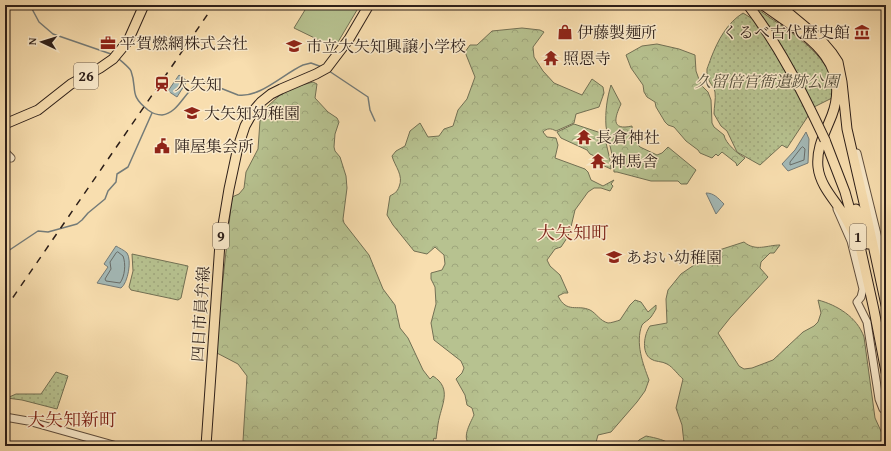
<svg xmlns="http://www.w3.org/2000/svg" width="891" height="451" viewBox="0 0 891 451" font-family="'Gentium Book Plus','Noto Serif JP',serif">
	<defs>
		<pattern id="forest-crowns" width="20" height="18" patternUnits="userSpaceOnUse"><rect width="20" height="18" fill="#b7c290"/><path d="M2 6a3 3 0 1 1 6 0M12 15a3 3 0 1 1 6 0" fill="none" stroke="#9ea67c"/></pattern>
		<pattern id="park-dots" width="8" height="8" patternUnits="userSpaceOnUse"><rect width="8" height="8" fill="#b7c290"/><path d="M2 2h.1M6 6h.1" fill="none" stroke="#9ea67c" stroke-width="1.8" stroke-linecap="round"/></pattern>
	</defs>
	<rect width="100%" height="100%" fill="#f8deaf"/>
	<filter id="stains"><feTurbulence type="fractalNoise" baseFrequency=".005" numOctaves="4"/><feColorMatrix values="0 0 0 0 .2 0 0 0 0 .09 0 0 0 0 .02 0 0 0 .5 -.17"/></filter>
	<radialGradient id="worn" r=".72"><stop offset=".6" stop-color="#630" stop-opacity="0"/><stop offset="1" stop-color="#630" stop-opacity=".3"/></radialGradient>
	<path fill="url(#forest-crowns)" stroke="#727054" d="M522 28 540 30 544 32 533 47 534 57 543 71 554 83 582 95 592 79 603 87 604 93 599 107 576 114 574 123 556 131C551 128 547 128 543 132L547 137 556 138 558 145 555 158 585 169 588 172 591 180 603 186 614 180 611 184 613 186 610 191 601 188H594L588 192 575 210 570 231 567 238 561 247 555 249 547 260 550 266 560 275 568 293H564L558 296C567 314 577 304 590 310 596 313 600 321 608 323 611 323 617 321 620 320L630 305 635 300 641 302 648 312 656 305V309C655 311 653 314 651 317 649 320 644 322 642 325 635 343 643 364 649 380L645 391 637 402 611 432 598 435 595 446H472C460 440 470 424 474 415L472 408 467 405 465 395 456 379 462 373 464 368 461 361 434 340 431 323 436 304 435 287 431 279V273L442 270 445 264 444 255 435 247 427 254 414 251 393 225 387 215 390 196C395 193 397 192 399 187 404 175 395 167 392 156L396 151 405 146 410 131 420 123 428 137 439 136 444 129 453 126 458 110 467 99 475 77 465 52 470 45H477L492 31Z
		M657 44 679 49 695 55 696 71 701 85 708 92 711 100 712 123 714 127 724 135C725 143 738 154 745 158L737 166 736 163 722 152 718 156 716 154 712 158 700 153 698 150 686 141 674 127 668 125 665 122 656 107 655 102 647 97 644 92 643 85 631 68 626 55 642 46Z
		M313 82 317 84 315 98 328 112 337 118 339 122 335 134 334 147 335 151 340 157 346 176 347 188 343 219 344 223 369 255 383 289 395 305 400 328 408 338 423 370 430 379 433 376C453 389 441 405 438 424 437 429 437 434 436 439L434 438 432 446H280L243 441 247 376 238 364 215 352 232 197 239 194 244 188 246 172 258 149 260 121 267 107 281 94 291 88Z
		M611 85 621 104C615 117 610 131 632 126L633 139 640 147 657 155 662 153 668 147 696 170 687 184H681L678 181H651L617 172H614C614 156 608 142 606 126 605 112 607 98 611 85Z
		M574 124 604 134 610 160 611 169 602 165 599 158 590 154 587 150 561 138 557 132Z
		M744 242C756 252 767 245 780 245L774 253H770L761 262 760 268 768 277 730 318 718 333 739 366 744 369 752 368 773 360 803 332 814 326 818 322 821 313 818 300C837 305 857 317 864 337L875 418 886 442V446H682L684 443 682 425 676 408 683 379C678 375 673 367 667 364 662 361 655 362 651 359 641 353 644 334 650 326L667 323 666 299 668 290 681 274 713 252Z
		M646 436C656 438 666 440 673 446H635L639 440Z"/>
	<path fill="url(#park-dots)" stroke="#727054" d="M759 10C786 30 840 58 832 98L814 107 787 148 782 145 760 165 737 152 727 131 721 126 714 114C714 107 716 99 715 92 713 84 706 81 707 69 708 66 710 61 711 58 718 40 727 23 743 13L751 18Z
		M132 254 188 266 181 298 178 300 131 290 129 287 133 271Z
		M56 372 68 376 57 409 22 400 7 398 16 394H41Z"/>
	<path fill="#b7c290" stroke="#727054" d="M300 5H357V6L355 9 357 10 338 42 329 45 294 28 305 10 301 7Z"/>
	<path fill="#a3b9b7" stroke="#747b78" d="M179 75 187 81 177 97 168 91Z
		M806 132 809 139 808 163 788 171 782 164 795 150Z
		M706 193C714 193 718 198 724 204L716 214Z
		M116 246C119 248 124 250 127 253 132 260 128 283 121 288L97 283 108 267 104 264Z"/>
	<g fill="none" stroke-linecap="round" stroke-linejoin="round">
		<path stroke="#686c68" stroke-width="1" d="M803 147 805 149 804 160 790 165V162L801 148Z
			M118 252 123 256C126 264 125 276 120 283L106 281 105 279 111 269 110 262 116 253Z"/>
		<path stroke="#747b78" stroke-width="1.5" d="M27 5 31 7 39 22 53 34 111 54
			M118 58C122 62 129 67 131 71 138 90 128 94 148 110 152 113 156 115 162 115 181 113 186 84 205 82L238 95C260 98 283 74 303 65L311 63 322 67
			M329 71 368 97 370 110 375 121
			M5 253 38 231 48 232 77 224 82 220 88 213 105 199 108 191 116 182 117 174 128 167 152 113"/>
		<g stroke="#604f3e" stroke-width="9">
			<path id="tertiary" d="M5 152 11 158
				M857 153 886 271
				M837 209 851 241 863 289 861 297 857 302 867 322 879 399 883 409 886 410
				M5 417 28 421 117 446
				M213 446H224"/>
		</g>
		<g stroke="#2d1f19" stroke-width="11">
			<path id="primary" d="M5 124 38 110 71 84 100 68 113 59 128 41 144 5
				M206 446 220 243 229 189 238 147 245 126 254 110 261 102 271 94 281 89 316 74 327 68 349 39 369 5"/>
		</g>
		<g stroke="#2d1f19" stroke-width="11">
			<path id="trunk" d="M763 5C801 33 853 58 832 115 825 133 816 148 818 167 820 185 833 198 842 212 849 224 855 235 860 247
				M779 5 821 40 832 53 838 62 842 82 847 129 864 203 886 305
				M825 140 845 192 855 228
				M856 209 868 244
				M859 242 874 310 886 372"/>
		</g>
		<use href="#tertiary" stroke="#faeacb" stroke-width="7"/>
		<use href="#primary" stroke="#f8deaf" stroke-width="9"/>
		<use href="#trunk" stroke="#f8deaf" stroke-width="9"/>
		<path stroke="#2d1f19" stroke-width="1.5" stroke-dasharray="7 7" stroke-linecap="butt" d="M5 309 214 5"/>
		<g stroke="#2d1f19" stroke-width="11" stroke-linecap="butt">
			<path id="trunk-bridge" d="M748 5C780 47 803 93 825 140"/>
		</g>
		<use href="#trunk-bridge" stroke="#f8deaf" stroke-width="9"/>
	</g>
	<defs>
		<g id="shop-bare" transform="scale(1.2)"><path d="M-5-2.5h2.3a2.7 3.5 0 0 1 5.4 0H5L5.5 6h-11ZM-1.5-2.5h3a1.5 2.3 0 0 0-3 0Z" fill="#8f2418" stroke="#faeacb" stroke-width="2.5" paint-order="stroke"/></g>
		<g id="museum-bare" transform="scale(1.2)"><path d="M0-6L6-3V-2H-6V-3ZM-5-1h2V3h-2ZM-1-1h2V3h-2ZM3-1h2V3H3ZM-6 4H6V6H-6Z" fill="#8f2418" stroke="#faeacb" stroke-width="2.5" paint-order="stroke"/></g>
		<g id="office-bare" transform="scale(1.2)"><path d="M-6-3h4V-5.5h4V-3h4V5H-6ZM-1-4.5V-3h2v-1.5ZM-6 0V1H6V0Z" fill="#8f2418" stroke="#faeacb" stroke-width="2.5" paint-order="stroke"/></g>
		<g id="school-bare" transform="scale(1.2)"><path d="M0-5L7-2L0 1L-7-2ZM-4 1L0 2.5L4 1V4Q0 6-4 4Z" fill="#8f2418" stroke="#faeacb" stroke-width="2.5" paint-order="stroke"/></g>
		<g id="temple-bare" transform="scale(1.2)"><path d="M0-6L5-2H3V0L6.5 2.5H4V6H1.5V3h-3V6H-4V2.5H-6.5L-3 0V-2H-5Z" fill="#8f2418" stroke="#faeacb" stroke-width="2.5" paint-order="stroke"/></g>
		<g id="station-bare" transform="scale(1.2)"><path d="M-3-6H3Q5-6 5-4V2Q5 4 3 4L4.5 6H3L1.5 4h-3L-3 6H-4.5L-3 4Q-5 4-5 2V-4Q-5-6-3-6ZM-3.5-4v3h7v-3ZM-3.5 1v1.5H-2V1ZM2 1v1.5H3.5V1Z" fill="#8f2418" stroke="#faeacb" stroke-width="2.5" paint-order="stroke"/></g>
		<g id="civic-bare" transform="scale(1.2)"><path d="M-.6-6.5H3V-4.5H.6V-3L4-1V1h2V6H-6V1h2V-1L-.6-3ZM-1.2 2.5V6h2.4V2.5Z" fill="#8f2418" stroke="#faeacb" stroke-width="2.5" paint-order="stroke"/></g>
	</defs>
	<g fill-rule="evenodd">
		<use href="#shop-bare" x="565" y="32"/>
		<use href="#museum-bare" x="862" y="32"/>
		<use href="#office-bare" x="108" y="43"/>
		<use href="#school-bare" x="294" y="46"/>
		<use href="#temple-bare" x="551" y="58"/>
		<use href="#station-bare" x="162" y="84"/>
		<use href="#school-bare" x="192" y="113"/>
		<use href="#temple-bare" x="584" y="137"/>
		<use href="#civic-bare" x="162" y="146"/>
		<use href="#temple-bare" x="598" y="161"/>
		<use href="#school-bare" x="614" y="257"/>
	</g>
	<g text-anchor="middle" stroke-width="3" stroke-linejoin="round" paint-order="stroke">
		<g fill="#faeacb" stroke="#6a5c4e" stroke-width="1">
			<rect x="74" y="63" width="24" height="26" rx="3"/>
			<rect x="213" y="223" width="16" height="26" rx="3"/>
			<rect x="850" y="224" width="16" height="26" rx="3"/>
		</g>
		<g font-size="15" font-weight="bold" fill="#2d1f19">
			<text x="86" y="81">26</text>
			<text x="221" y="241">9</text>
			<text x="858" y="242">1</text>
		</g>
		<g font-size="16" fill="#2d1f19" stroke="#faeacb" text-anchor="start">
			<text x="577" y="38">伊藤製麺所</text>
			<text x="850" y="38" text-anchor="end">くるべ古代歴史館</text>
			<text x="120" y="49">平賀燃網株式会社</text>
			<text x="306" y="52">市立大矢知興譲小学校</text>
			<text x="563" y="64">照恩寺</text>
			<text x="174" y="90">大矢知</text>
			<text x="204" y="119">大矢知幼稚園</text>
			<text x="596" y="143">長倉神社</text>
			<text x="174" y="152">陣屋集会所</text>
			<text x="610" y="167">神馬舎</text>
			<text x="626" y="263">あおい幼稚園</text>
		</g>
		<g font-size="16" font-style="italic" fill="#56503d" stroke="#faeacb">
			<text x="767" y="87">久留倍官衙遺跡公園</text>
		</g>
		<g font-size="16" fill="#2d1f19" stroke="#faeacb">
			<text transform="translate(200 314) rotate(-86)" y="6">四日市員弁線</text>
		</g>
		<g font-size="18" fill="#7a1f14" stroke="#faeacb">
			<text x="573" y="239">大矢知町</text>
			<text x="72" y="426">大矢知新町</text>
		</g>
	</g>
	<rect width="891" height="451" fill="none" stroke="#f8deaf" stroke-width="20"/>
	<rect x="6" y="6" width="879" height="439" fill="none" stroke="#2d1f19" stroke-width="2"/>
	<rect x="10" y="10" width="871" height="431" fill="none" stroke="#2d1f19"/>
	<g transform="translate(42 42) rotate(274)" stroke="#faeacb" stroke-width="3" paint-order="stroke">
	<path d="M0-3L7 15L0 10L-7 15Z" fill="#2d1f19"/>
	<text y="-6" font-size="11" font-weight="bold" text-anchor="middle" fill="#2d1f19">N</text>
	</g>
	<rect width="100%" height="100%" filter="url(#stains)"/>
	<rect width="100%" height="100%" fill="url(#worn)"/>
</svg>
